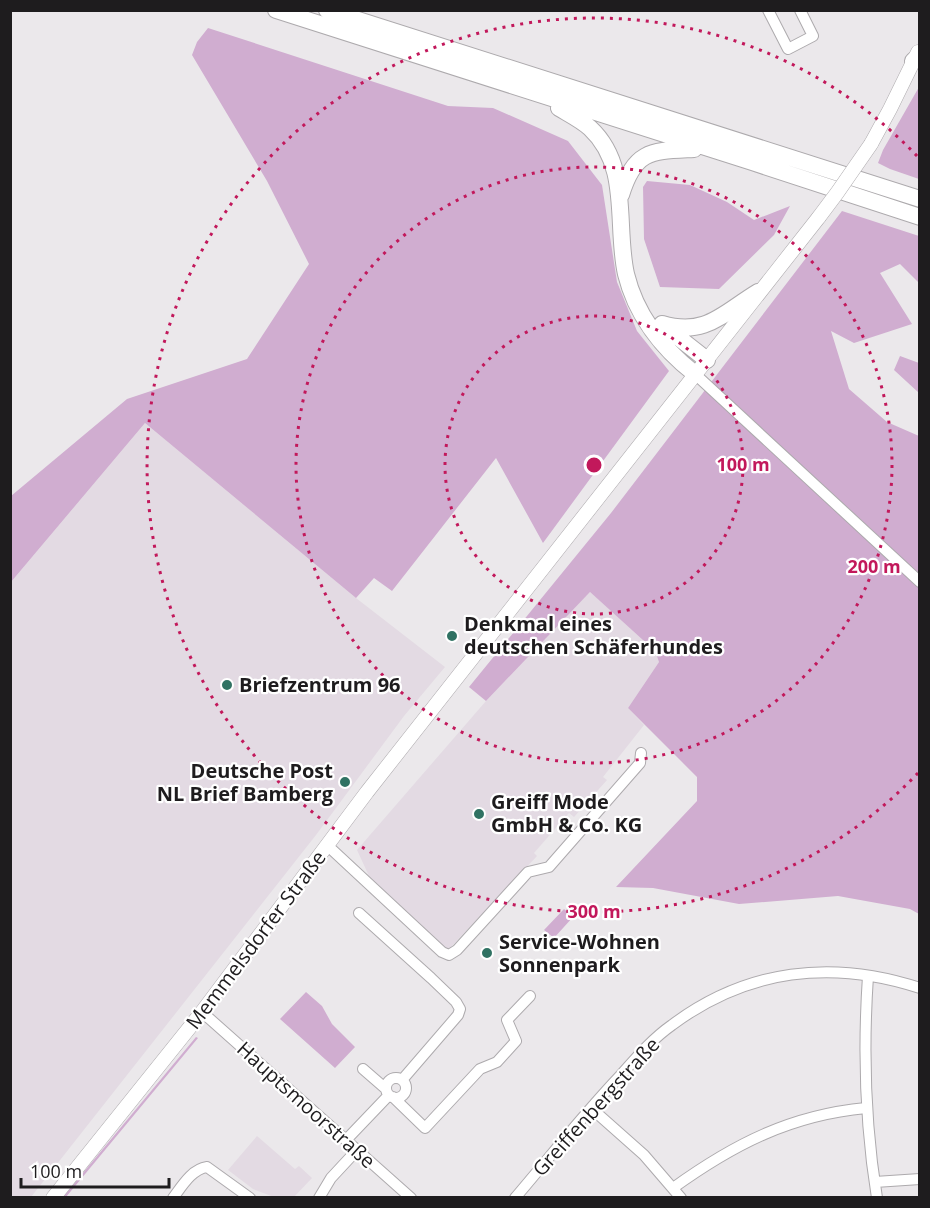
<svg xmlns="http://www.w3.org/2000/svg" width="930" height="1208" viewBox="0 0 930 1208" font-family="'Open Sans',sans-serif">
	<rect width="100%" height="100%" fill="#ebe8eb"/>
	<path fill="#e3dae3" d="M145 423 356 598 445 667 404 716 316 835 31 1197 11 1198V582Z
		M590 592 655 651 659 662 628 708 644 725 603 777 607 780 574 817 569 813 534 853 537 856 448 950 369 876 357 850 486 701Z
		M257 1136 295 1169 299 1166 312 1178 294 1197H274L253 1189 228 1170Z"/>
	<path fill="#d0add0" d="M208 28 448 106 493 108 568 141 602 185 617 282 637 331 669 371 543 543 496 458 392 591 374 578 356 598 145 423 11 582V496L127 399 247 359 309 264 267 181 192 55 197 42Z
		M919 87V179L890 169 878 163 883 150Z
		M647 181 690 185 727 202 754 220 790 206 774 235 719 289 660 287 644 239 643 187Z
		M842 211 919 236V283L900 264 880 273 912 324 854 343 831 331 849 389 887 422 919 436V914L910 909 838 896 739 904 653 888 616 887 697 801V777L628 708 659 662 655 651 590 592 486 701 469 687 611 513Z
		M900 356 919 363V393L894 370Z
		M564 909 573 917 554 938 544 930Z
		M306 992 322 1006 332 1024 355 1047 335 1068 280 1019Z
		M196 1037 198 1038 66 1197H63Z"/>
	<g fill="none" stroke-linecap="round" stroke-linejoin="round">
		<g stroke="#adaaad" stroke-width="12">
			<path id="minor" d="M768 10 788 49 813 36 800 10
				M695 374 920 582
				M328 846 442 952 449 955 457 950 528 872 549 867 640 763 641 753
				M359 913 431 978 456 1002 460 1009 458 1015 402 1080
				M868 976C863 1050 865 1124 877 1198
				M202 1012 411 1198
				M363 1069 386 1089
				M386 1088a10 10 0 1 1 20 0a10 10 0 1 1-20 0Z
				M393 1097 425 1128 480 1069 497 1062 516 1041 507 1020 530 996
				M591 1108 644 1155 681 1198
				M346 1140 389 1095
				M875 1182 920 1179
				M673 1188C734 1144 791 1115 866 1108
				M173 1198C182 1186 192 1169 207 1167L250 1198
				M319 1198 331 1178 357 1150
				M515 1198C550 1157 583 1115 620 1076 636 1058 652 1039 672 1025 747 969 832 959 920 988"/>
		</g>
		<g stroke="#adaaad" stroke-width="15">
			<path id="major" d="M871 144 890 109 918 52
				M53 1198 202 1012 367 792 819 217"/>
		</g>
		<g stroke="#adaaad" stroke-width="18">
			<path id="highway" d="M276 10 752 162 920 217
				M327 10 920 199
				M913 61 920 55
				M559 108C569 114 581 120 590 128 631 166 615 225 626 274 636 315 663 349 695 374
				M621 195C635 149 652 151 694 149
				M662 324C706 337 723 313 758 292
				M665 327 707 360"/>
		</g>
		<use href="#minor" stroke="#fff" stroke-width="10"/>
		<use href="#major" stroke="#fff" stroke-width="14"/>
		<use href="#highway" stroke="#fff" stroke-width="16"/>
		<g stroke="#adaaad" stroke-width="15" stroke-linecap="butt">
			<path id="major-bridge" d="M819 217 837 193 871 144"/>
		</g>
		<use href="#major-bridge" stroke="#fff" stroke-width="14"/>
	</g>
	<g fill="none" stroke="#c2185b" stroke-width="3" stroke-dasharray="3 6">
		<circle cx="594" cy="465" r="149"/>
		<circle cx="594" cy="465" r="298"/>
		<path d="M918 773A447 447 0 1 1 918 157"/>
	</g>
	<g fill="#307263" stroke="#fff" stroke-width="2">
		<circle cx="452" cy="636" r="6"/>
		<circle cx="227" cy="685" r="6"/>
		<circle cx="345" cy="782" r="6"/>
		<circle cx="479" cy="814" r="6"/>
		<circle cx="487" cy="953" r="6"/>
	</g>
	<g text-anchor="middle" stroke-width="4.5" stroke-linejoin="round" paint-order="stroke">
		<g font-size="20" font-weight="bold" fill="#1e1c1e" stroke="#fff" text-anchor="start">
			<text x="464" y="631">Denkmal eines<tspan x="464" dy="23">deutschen Schäferhundes</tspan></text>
			<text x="239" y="692">Briefzentrum 96</text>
			<text x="333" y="778" text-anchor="end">Deutsche Post<tspan x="333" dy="23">NL Brief Bamberg</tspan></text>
			<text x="491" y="809">Greiff Mode<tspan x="491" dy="23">GmbH &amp; Co. KG</tspan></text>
			<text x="499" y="949">Service-Wohnen<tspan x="499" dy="23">Sonnenpark</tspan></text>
		</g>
		<g font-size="20" fill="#1e1c1e" stroke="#fff">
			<text transform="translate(256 940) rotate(-53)" y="7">Memmelsdorfer Straße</text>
			<text transform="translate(306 1105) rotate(42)" y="7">Hauptsmoorstraße</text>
			<text transform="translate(596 1107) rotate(-48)" y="7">Greiffenbergstraße</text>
		</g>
	</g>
	<circle cx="594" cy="465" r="9" fill="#c2185b" stroke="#fff" stroke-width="3"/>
	<g font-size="18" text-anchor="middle" font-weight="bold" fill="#c2185b" stroke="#fff" stroke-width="4.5" stroke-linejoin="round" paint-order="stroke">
		<text x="743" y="471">100 m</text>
		<text x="874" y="573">200 m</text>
		<text x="594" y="918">300 m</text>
	</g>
	<rect width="930" height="1208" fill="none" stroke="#1e1c1e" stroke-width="24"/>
	<path d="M21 1178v9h148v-9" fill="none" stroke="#1e1c1e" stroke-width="3"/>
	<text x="30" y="1178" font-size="18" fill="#1e1c1e" stroke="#ffffff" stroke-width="4.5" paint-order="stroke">100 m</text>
</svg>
